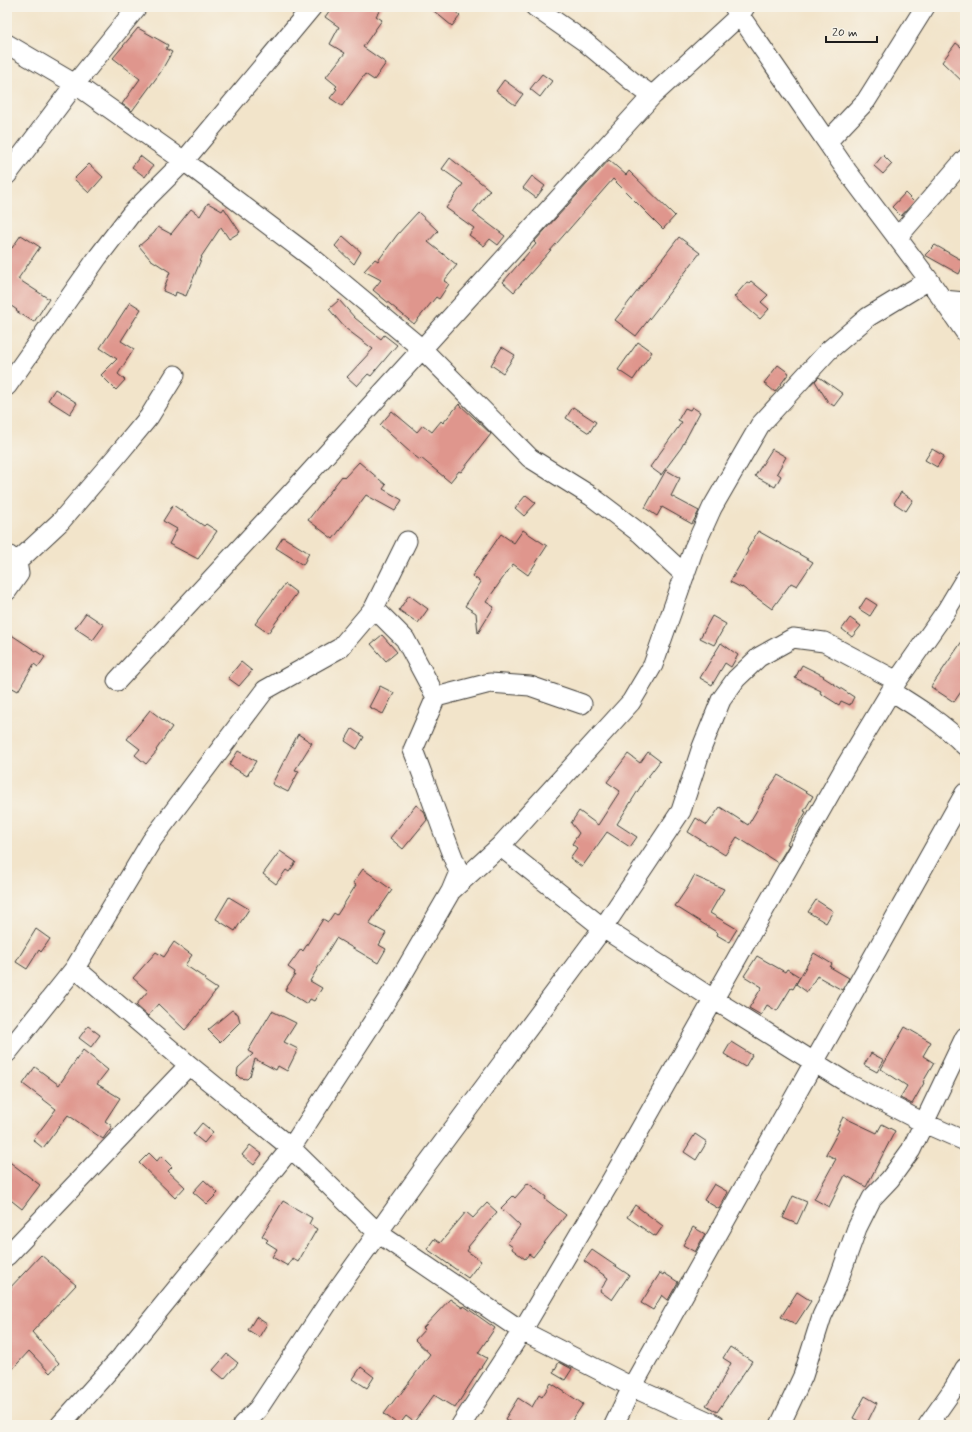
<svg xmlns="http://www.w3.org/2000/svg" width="972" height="1432" viewBox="0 0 972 1432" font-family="Mynerve,sans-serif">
	<rect width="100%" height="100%" fill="#f7f3e8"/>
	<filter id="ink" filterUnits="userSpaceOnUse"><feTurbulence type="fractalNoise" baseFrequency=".025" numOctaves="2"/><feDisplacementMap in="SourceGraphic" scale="8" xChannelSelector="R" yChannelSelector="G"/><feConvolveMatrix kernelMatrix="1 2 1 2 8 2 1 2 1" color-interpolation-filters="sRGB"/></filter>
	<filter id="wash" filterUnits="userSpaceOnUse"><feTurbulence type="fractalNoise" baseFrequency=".012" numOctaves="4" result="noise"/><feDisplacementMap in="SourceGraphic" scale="16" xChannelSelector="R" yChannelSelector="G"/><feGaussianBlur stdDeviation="0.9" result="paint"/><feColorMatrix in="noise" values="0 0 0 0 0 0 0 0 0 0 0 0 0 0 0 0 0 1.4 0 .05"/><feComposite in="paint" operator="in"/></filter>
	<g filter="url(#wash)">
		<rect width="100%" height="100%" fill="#f2e4ca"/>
		<g id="blocks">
			<path fill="#df968d" d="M332 7H382L376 16 382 20 363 47 386 63 374 80 365 74 342 106 330 98 337 89 335 88 337 86 326 77 345 53 330 44 339 27 325 17Z
				M429 7H450L460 16 452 26Z
				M138 28 168 45 166 49 172 52 160 73 132 111 122 104 140 79 113 58Z
				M956 43 965 50V84L942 62Z
				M542 74 552 81 540 97 530 89Z
				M504 80 523 94 515 105 496 91Z
				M883 155 892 164 883 174 874 166Z
				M140 156 153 166 145 177 132 167Z
				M450 158 490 190 473 212 505 236 498 245 490 239 484 246 469 235 474 228 446 208 463 184 442 169Z
				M609 160 626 175 629 171 675 216 663 229 613 179 514 292 503 282 536 244 534 242Z
				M89 164 103 177 89 193 74 179Z
				M532 176 545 186 536 198 523 188Z
				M905 193 914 202 901 216 892 207Z
				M208 203 222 211 224 208 240 232 229 239 221 227 201 257H202L186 296 176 292 175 296 163 291 170 272 150 259 139 246 154 233 158 227 171 234 191 209 200 216Z
				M418 212 438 231 428 242 457 265 444 281 449 284 439 299 436 297 414 324 373 290 381 280 364 271 375 259 378 261 397 235Z
				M21 235 40 247 18 279 49 299 34 322 16 311 17 310 7 303V245L12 248Z
				M343 236 361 252 354 264 335 246Z
				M679 237 700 253 636 336 615 320Z
				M935 245 965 262 959 274 925 255Z
				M751 281 768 295 761 302 769 309 760 319 734 297 747 282 749 283Z
				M339 300 355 318 381 339 384 335 397 345 371 376 368 374 357 386 347 377 373 349 345 328 329 309Z
				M130 302 141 309 121 341 134 349 118 374 125 380 116 390 101 375 117 359 100 348Z
				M638 342 652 352 633 380 618 370Z
				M502 347 515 355 503 373 491 365Z
				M778 365 789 373 775 392 764 383Z
				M819 377 843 394 834 406 828 402 815 381Z
				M55 389 77 403 70 414 48 400Z
				M459 404 491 434 461 472 459 471 450 482 421 458 420 460 411 453 380 425 392 411 417 432 423 425 432 432 441 421 443 423Z
				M573 407 596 422 589 433 566 418Z
				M692 407 700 412 681 448 661 475 650 467 682 422 678 420 685 408 690 410Z
				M772 449 786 457 777 473 781 476 775 487 755 476Z
				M932 449 944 456 937 467 925 460Z
				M359 462 386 485 383 489 402 500 395 511 366 495 333 539 308 520 342 476 344 478Z
				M666 470 680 478 671 496 699 511 692 524 662 507 657 516 645 508Z
				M901 492 913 500 906 511 894 503Z
				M526 495 536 503 524 516 515 508Z
				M173 505 204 526 206 524 217 531 198 559 169 544 177 529 163 521Z
				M523 530 547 546 528 575 513 564 486 602 494 607 478 633 476 613 465 606 481 582 472 576 501 534 514 543Z
				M758 531 813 562 797 586 791 583 772 609 742 587V588L730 582 748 551 747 550Z
				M283 537 309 553 303 565 276 548Z
				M285 584 297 593 268 633 255 624Z
				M409 595 428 609 418 623 399 610Z
				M866 598 877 605 870 616 859 609Z
				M86 613 104 625 93 640 75 628Z
				M712 616 726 624 714 645 700 638Z
				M850 618 861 626 852 637 842 629Z
				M7 632 45 657 38 667 34 664 18 691 7 685Z
				M382 635 397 652 386 661 371 644Z
				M965 637V686L954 702 931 687Z
				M721 643 738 655 731 667 725 663 712 685 700 678Z
				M241 662 252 671 239 686 228 678Z
				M802 665 824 676 823 677 854 697 850 705 841 701 839 705 820 693 821 691 795 678Z
				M380 686 394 693 383 714 369 707Z
				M150 710 172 727 156 750 157 751 146 764 135 755 140 749 127 739Z
				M352 729 364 737 357 749 345 741Z
				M298 734 312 743 295 770 299 771 288 792 272 784Z
				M238 751 256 761 247 776 229 765Z
				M648 752 660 761 647 778H646L617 824 637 837 630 847 607 832 582 867 570 858 577 848 572 844 579 833 571 823 579 811 598 825 620 791 607 782 628 754 640 763Z
				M778 775 813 796 804 811 806 812 787 844 789 845 778 863 737 837 725 855 688 832 696 818 707 825 720 807 748 825 763 800 762 799Z
				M416 805 424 811 427 820 403 849 390 838Z
				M280 851 296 862 289 872 286 870 276 884 263 874Z
				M363 869 392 890 369 924 386 933 379 945 386 949 378 963 336 938 310 981 322 988 314 1001 310 999 307 1004 285 990 295 975H294L295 972 288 967 301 949 303 951 323 919 328 922 334 913 337 915 356 885 353 883Z
				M694 876 724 889 710 913 737 929 729 942 717 935 718 933 675 906 688 887Z
				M229 897 249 909 235 931 216 919Z
				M816 900 833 911 826 923 808 912Z
				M36 929 50 939 41 952 39 950 27 969 16 962Z
				M174 942 192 955 185 965 206 979 205 981 217 989 193 1021 185 1030 158 1004 148 1016 136 1005 148 991 133 978 156 952 164 957Z
				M814 953 832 964 830 967 849 978 842 990 817 976 807 992 796 984Z
				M757 956 785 972 787 969 800 977 793 989 791 988 777 1011 767 1005 761 1015 749 1008 762 987 744 976Z
				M232 1010 238 1014 240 1022 220 1042 208 1030Z
				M272 1011 296 1023 284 1042 298 1049 287 1071 278 1066 276 1070 255 1059 250 1076 247 1079 240 1078 237 1075 238 1068 253 1054 248 1051Z
				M88 1026 100 1035 91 1047 79 1038Z
				M905 1027 931 1042 923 1056 934 1063 923 1082 924 1083 912 1104 900 1098 907 1086 881 1069Z
				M731 1042 752 1055 745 1067 724 1054Z
				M83 1050 108 1070 97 1084 120 1098 105 1121 112 1126 103 1139 68 1115 43 1148 33 1140 56 1109 23 1084 35 1067 59 1085Z
				M871 1053 884 1060 877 1072 864 1065Z
				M843 1117 877 1133 882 1124 895 1131 866 1187 845 1175 829 1207 814 1199 836 1159 826 1154 839 1130 837 1129Z
				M202 1123 213 1132 204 1143 193 1134Z
				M695 1134 707 1142 696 1160 684 1152Z
				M250 1145 262 1154 254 1165 242 1155Z
				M149 1153 157 1161 161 1156 172 1167 168 1171 185 1187 175 1198 139 1163Z
				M7 1160 40 1185 22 1209 7 1197Z
				M204 1180 218 1193 207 1204 193 1192Z
				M528 1183 546 1197 545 1199 566 1215 533 1257 529 1254 525 1259 512 1249 513 1247 507 1243 520 1226 501 1208 513 1196 515 1198Z
				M714 1184 728 1192 719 1209 704 1200Z
				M793 1196 807 1202 797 1224 783 1218Z
				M283 1201 312 1218 309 1224 317 1229 298 1262 292 1258 288 1266 272 1257 277 1249 266 1242 268 1240 262 1236Z
				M487 1203 497 1212 468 1247 469 1248 467 1251 481 1261 468 1278 427 1249 434 1239 440 1243 466 1212 473 1218Z
				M635 1205 663 1226 656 1236 654 1235V1236L627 1217Z
				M693 1227 705 1234 695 1252 683 1245Z
				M592 1250 629 1275 612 1300 600 1291 608 1278 584 1261Z
				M41 1255 76 1285 32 1332 59 1363 50 1373 29 1351 7 1375V1291Z
				M660 1273 663 1275 664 1273 678 1282 668 1300 662 1295 653 1310 641 1303Z
				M797 1292 811 1301 796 1324 781 1317Z
				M450 1299 463 1308 464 1306 495 1328 478 1353 487 1358 455 1408 434 1395 414 1422 406 1416 399 1425 384 1414 398 1395 399 1396 430 1354 415 1340 425 1329 423 1328Z
				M256 1317 267 1324 259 1337 248 1330Z
				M730 1347 752 1361 717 1412 706 1405 717 1390 731 1363 723 1358Z
				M227 1354 238 1363 224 1379 213 1370Z
				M559 1362 572 1369 565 1380 553 1373Z
				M361 1367 374 1377 367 1388 353 1379Z
				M551 1383 583 1404 569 1425H515L505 1419 518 1398 532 1407 539 1395 542 1397Z
				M865 1396 877 1403 866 1425 853 1418Z"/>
		</g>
	</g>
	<g filter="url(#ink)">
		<use href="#blocks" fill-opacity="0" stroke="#3c3a36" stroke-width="1"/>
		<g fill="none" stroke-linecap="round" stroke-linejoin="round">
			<g stroke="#3c3a36" stroke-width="21">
				<path id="street" d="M535 7 585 42 633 82 652 96
					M734 7 847 171 929 280 965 332
					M7 44 75 84 184 161 315 260 422 349 530 458 591 496 641 534 685 575
					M827 142 866 101 925 7
					M7 175 75 84 137 7
					M897 238 965 159
					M943 300 965 302
					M7 386 98 257 131 214 184 161 312 7
					M407 541 374 608 340 648 265 690 152 840 75 968 189 1065 291 1148 378 1233 522 1331 632 1387 716 1425
					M17 562 61 521 115 458 149 417 175 375
					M7 591 19 574 17 562 8 555
					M374 608 405 639 436 697 413 750C429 790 442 832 459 872L451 891
					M117 681 293 491 652 96 740 15 745 7
					M891 691C917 707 944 724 965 746
					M436 697 490 683 530 686 582 704
					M500 846 603 928 713 999 849 1084 924 1123 965 1141
					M7 1053 75 968
					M7 1256 189 1065
					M60 1425 121 1357 291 1148 393 991 451 891 500 846 631 702 653 665 694 548 712 508 760 425 828 351 868 317 929 280
					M242 1425 258 1409 332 1297 427 1164 603 928 681 811 702 747 721 700 736 679 759 657 793 638 824 642 897 681
					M461 1425 522 1331 612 1179 844 769 897 681 946 611 965 579
					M614 1425 632 1387 965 793
					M780 1425 803 1376 822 1316 837 1284 857 1228 872 1198 890 1179 911 1150 965 1037
					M928 1425 954 1388 965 1368"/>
			</g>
			<use href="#street" stroke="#fff" stroke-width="19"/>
		</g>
	</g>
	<rect width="972" height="1432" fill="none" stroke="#f7f3e8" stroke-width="24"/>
	<path d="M826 36v6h51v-6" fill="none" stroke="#1c1c1c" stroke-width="2"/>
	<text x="832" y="36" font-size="12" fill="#1c1c1c" stroke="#f7f3e8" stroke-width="3" paint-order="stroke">20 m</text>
</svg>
